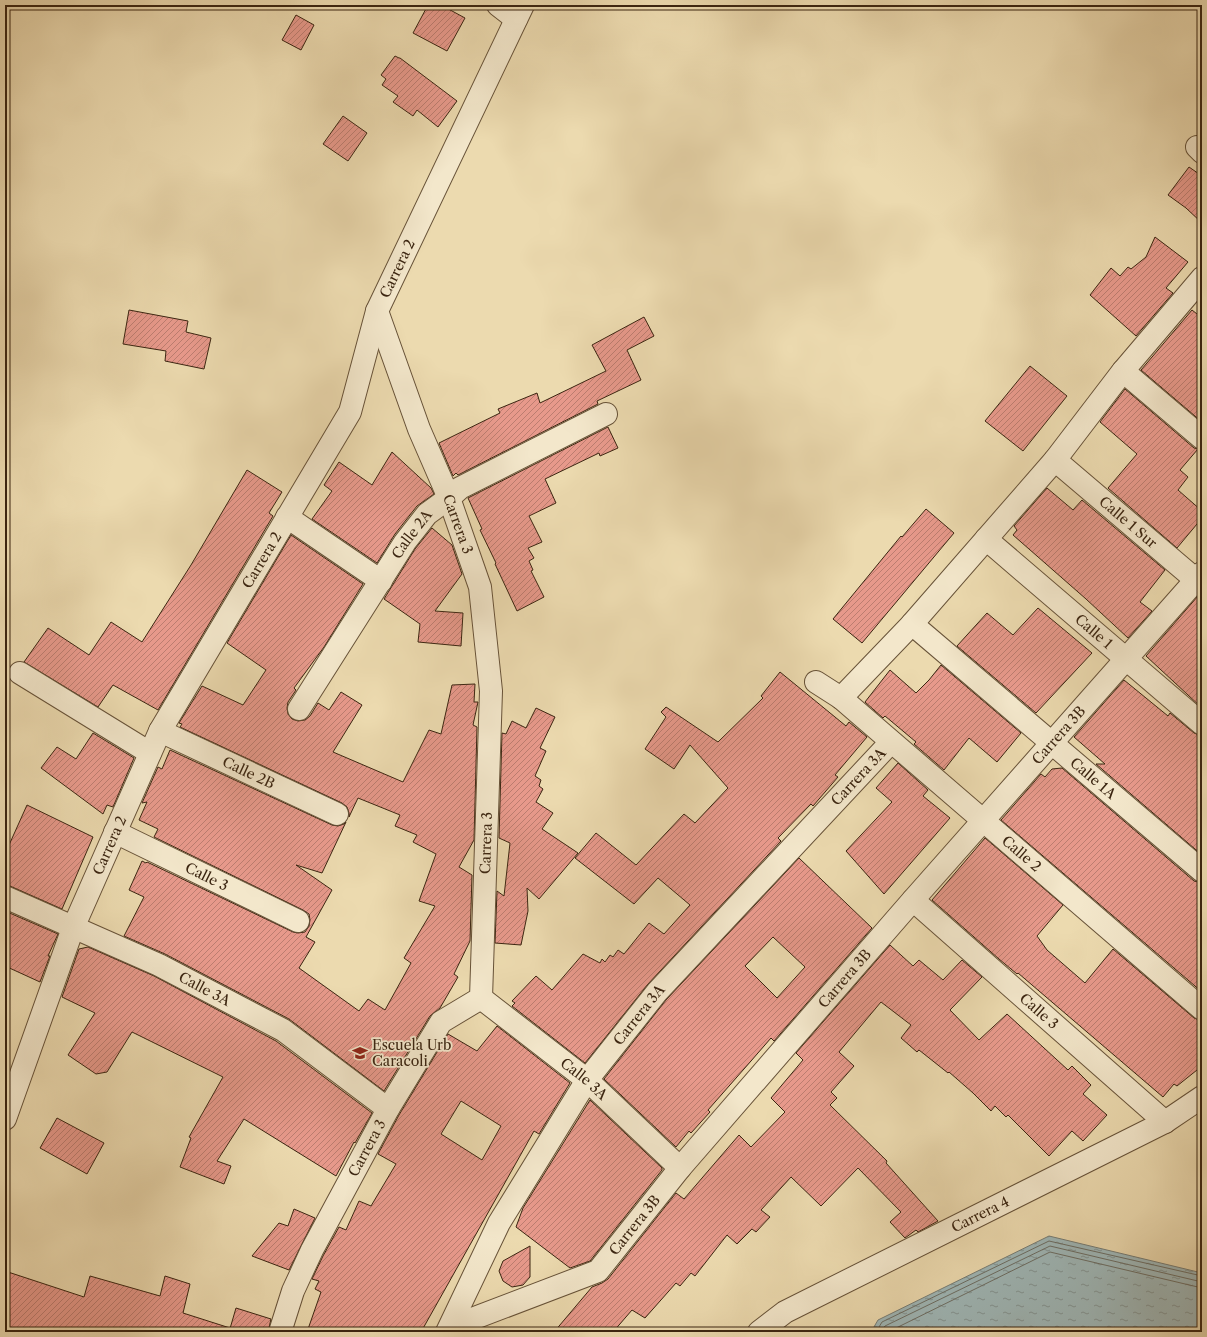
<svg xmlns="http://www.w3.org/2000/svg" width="1207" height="1337" viewBox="0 0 1207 1337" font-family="'Libre Caslon Text',serif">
	<defs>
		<pattern id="water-ripples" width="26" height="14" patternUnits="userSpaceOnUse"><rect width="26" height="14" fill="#9fb7b7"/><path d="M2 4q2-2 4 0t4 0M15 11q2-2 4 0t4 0" fill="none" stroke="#839593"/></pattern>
		<pattern id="building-hatch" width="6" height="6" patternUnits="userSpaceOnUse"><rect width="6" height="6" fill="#e7998b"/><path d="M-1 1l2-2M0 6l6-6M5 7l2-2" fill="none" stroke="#bc7d70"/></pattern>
	</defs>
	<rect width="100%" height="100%" fill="#ecdaaf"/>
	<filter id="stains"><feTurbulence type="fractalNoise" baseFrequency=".005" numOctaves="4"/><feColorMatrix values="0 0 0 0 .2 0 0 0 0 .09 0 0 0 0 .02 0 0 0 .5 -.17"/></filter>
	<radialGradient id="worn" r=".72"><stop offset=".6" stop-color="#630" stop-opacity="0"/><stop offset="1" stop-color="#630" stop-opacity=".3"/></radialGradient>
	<path fill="url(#water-ripples)" stroke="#777d75" d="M1049 1236 1202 1273V1332H871L878 1320Z"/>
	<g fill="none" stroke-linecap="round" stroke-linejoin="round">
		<path stroke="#6d6e64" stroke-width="1" d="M876 1332 882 1322 1049 1241 1202 1276
			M881 1332 885 1326 1050 1246 1202 1282
			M888 1332 1050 1252 1202 1288"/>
	</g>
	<path fill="url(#building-hatch)" stroke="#3b2511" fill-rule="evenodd" d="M428 5H441L465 18 447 51 413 33Z
		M296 15 314 25 301 50 282 40Z
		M395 56 399 58H400L457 101 438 127 417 110 413 116 393 102 398 96 382 85 386 79 381 75Z
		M343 116 367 133 348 161 323 144Z
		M1189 167 1202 176V223L1186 208 1168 195Z
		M1155 237 1188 262 1166 288 1173 293 1136 336 1090 295 1111 268 1120 276 1128 267 1131 269 1146 257Z
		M129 310 188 321 186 332 211 338 204 369 165 361 166 351 123 344Z
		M1192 310 1202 318V422L1141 370Z
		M644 317 654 336 627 350 641 380 597 401 598 404 458 475 456 473 453 476 439 443 500 413 498 409 537 393 540 403 606 371 592 345Z
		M1030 366 1067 396 1023 451 985 421Z
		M1125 389 1194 448 1198 449 1180 470 1188 477 1178 490 1202 511V518L1177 548 1108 488 1137 454 1100 422Z
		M608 427 618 448 600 456 599 453 545 479 556 503 529 516 542 542 528 548 534 558 529 561 533 570 531 571 544 597 517 611 495 564 496 563 480 530 482 529 468 498Z
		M392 452 431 488 434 494 417 506 395 534 377 563 312 519 332 491 324 485 339 462 372 485Z
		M247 470 282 492 269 513 273 516 158 710 113 685 98 707 24 662 48 628 89 655 111 622 142 642 191 565Z
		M1047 488 1073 510 1082 500 1165 570 1140 602 1152 611 1128 638 1086 599 1013 535 1017 530 1014 526Z
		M926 509 954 533 862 643 833 619 901 536 902 537Z
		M432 528 452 545 462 574 435 611 463 613 461 646 418 642 420 624 384 599 415 549Z
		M291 535 363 584 324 647 294 688 296 690 288 702 287 708 288 714 292 719 298 721 305 720 310 716 318 703 329 710 341 692 362 705 333 752 403 782 429 730 441 734 452 685 475 684 474 702H478L473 725 477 727 474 840 459 867 472 875 470 941 454 974 458 977 440 1008 430 1016 384 1091 289 1019 165 954 124 936 144 897 129 890 142 861 146 863 147 862 293 932 298 933 305 932 309 926 310 920 309 914 303 910 154 837 158 829 139 820 147 802 142 803 158 767 162 769 170 750 332 825 338 826 344 824 346 822 322 873 296 865 332 890 306 937 315 942 299 968 359 1011 368 999 385 1010 411 963 404 958 435 906 419 901 436 854 413 842 417 835 395 826 400 815 358 798 349 817V813L347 807 342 803 180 727 182 724 179 723 202 686 243 705 266 670 227 643Z
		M1198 596 1202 597V708L1146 656Z
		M1038 608 1092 653 1036 713 957 646 987 613 1013 635Z
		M941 665 1021 733 997 762 969 738 944 770 914 744 916 742 885 716 883 718 865 702 890 670 916 693 929 680Z
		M780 672 846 726 849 722 867 737 835 775 838 777 813 806 811 804 778 838 781 841 648 984 585 1063 512 1006 515 1003 512 1001 536 976 552 990 583 954 600 963 602 959 605 962 610 955 613 957 618 950 624 954 649 923 664 934 690 905 658 878 634 904 575 858 596 833 636 865 684 814 695 823 728 788 690 745 674 769 645 749 666 717 661 712 666 707 718 742 763 698 761 696Z
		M1124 680 1168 716 1170 713 1194 733 1202 736V855L1096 764H1105L1074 737Z
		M536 708 555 717 540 748 546 751 535 776 541 780 539 786 543 789 536 802 553 813 542 829 578 853 539 899 527 888 528 911 521 945 495 943 497 891 504 896 510 843 499 838 502 733 506 734 512 721 526 728Z
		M93 733 134 758 113 807 107 805 103 814 41 768 57 747 76 759Z
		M898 763 928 790 923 796 950 818 884 894 846 851 892 802 876 788Z
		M1062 768 1194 881 1202 883V992L1001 820 1041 774 1045 777 1052 769Z
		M27 805 93 837 62 909 10 886 5 885V854Z
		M985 838 1063 905 1037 936 1047 950 1085 983 1113 949 1194 1018 1202 1021V1066L1177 1086 1174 1084 1163 1097 1018 973 1017 974 999 959 932 900Z
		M799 858 872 928 774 1041 771 1038 751 1061 708 1110 710 1112 691 1133 689 1131 676 1147 604 1079 666 1000ZM773 937 805 967 777 998 745 966Z
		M5 911 58 934 48 956H50L40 982 5 966Z
		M890 945 913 966 919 960 943 980 962 960 982 977 950 1010 979 1040 1007 1014 1068 1070 1072 1066 1091 1085 1083 1094 1107 1115 1083 1141 1072 1131 1049 1156 1008 1115 1006 1117 995 1106 991 1111 973 1093 949 1072 948 1073 919 1050 917 1052 901 1038 911 1025 881 1002 839 1052 854 1066 831 1092 837 1098 830 1105 887 1161 886 1163 938 1221 918 1232 916 1230 905 1238 890 1222 901 1212 858 1168 821 1206 791 1177 761 1210 770 1217 756 1232 752 1229 737 1244 727 1235 695 1276 691 1273 680 1286 676 1283 645 1318 632 1310 613 1332H554L592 1287 602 1283 608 1279 676 1193 684 1199 739 1135 751 1147 785 1112 771 1098 803 1060 796 1053Z
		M88 947 154 976 276 1041 372 1113 355 1143 354 1142 336 1176 244 1119 217 1161 231 1166 224 1184 180 1167 191 1138 189 1137 223 1077 132 1032 107 1072 96 1074 68 1055 95 1013 62 997 79 949Z
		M497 1026 570 1083 539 1134 534 1131 421 1332H307L321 1292 315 1289 319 1281 312 1279 323 1256 339 1227 346 1230 359 1201 371 1206 396 1164 378 1154 399 1115 448 1034 477 1051ZM461 1101 501 1126 482 1160 441 1134Z
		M590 1100 662 1168V1170L590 1261 570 1268 516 1227 523 1208Z
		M57 1118 104 1143 87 1174 40 1148Z
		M294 1209 315 1218 289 1270 252 1256 279 1223 288 1226Z
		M530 1246V1277L523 1285 512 1287 503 1281 499 1271 503 1261Z
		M5 1271 84 1297 90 1276 160 1296 165 1276 190 1284 183 1313 230 1328 229 1332 236 1308 271 1319 268 1332H5Z"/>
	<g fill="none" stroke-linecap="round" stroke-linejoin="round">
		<g stroke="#675238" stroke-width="24">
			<g id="minor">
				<path d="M498 5 516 19"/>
				<path d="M1197 147 1202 152"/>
				<path d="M1123 371 1202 438"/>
				<path id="s1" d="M1055 460 1202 585"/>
				<path d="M287 517 381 581"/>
				<path id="s2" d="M986 539 1202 724"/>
				<path id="s3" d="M912 624 1202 871"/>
				<path d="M20 673 150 753"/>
				<path id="s4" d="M816 682 841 698 1202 1009"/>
				<path d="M841 698 912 624 1055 460 1123 371 1202 278"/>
				<path id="s5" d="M299 709 405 542 427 514 449 498 460 488 606 414"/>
				<path id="s6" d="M160 731 337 814"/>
				<path id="s7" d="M115 832 298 921"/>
				<path id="s8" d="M5 897 159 965 283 1030 388 1109"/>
				<path id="s9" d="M913 900 1165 1122"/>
				<path id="s10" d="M481 998 587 1080 680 1168"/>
				<path id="s11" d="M5 1119 73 928 160 731 350 412 377 311 523 5"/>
				<path id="s12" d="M451 1327 598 1271 680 1168 912 901 1202 573"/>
				<path id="s13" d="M280 1332 293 1291 312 1250 388 1109 441 1022 481 998 491 691 480 587 449 498 419 429 377 311"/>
				<path id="s14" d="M447 1332 499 1223 587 1080 657 992 891 742"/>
				<path id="s15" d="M759 1332 785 1312 1165 1122 1202 1097"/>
			</g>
		</g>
		<use href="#minor" stroke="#f3e7cb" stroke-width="22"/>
	</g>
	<defs>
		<g id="school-bare" transform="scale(1.2)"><path d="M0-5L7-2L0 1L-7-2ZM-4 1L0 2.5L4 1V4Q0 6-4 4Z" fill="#8f2418" stroke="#f3e7cb" stroke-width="2.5" paint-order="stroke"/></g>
	</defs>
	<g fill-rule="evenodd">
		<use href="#school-bare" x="360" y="1053"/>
	</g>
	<g text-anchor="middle" stroke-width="3.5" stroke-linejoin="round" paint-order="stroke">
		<g font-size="14" fill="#3b2511" stroke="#f3e7cb">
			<text dy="5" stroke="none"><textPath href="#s11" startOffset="941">Carrera 2</textPath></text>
			<text dy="5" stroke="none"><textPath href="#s1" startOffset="96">Calle 1 Sur</textPath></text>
			<text transform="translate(458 524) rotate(70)" y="5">Carrera 3</text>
			<text dy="5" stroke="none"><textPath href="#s5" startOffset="208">Calle 2A</textPath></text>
			<text dy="5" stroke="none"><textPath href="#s11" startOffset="617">Carrera 2</textPath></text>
			<text dy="5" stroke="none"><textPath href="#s2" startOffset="142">Calle 1</textPath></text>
			<text dy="5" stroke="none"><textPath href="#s12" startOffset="864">Carrera 3B</textPath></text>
			<text dy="5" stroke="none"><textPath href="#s6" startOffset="98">Calle 2B</textPath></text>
			<text dy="5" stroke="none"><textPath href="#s14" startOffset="696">Carrera 3A</textPath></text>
			<text dy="5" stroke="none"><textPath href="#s3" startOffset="238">Calle 1A</textPath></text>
			<text dy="5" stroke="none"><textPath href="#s13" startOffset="552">Carrera 3</textPath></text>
			<text dy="5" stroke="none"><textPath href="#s11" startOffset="293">Carrera 2</textPath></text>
			<text dy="5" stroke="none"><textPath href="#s4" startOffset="268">Calle 2</textPath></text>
			<text dy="5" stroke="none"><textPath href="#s7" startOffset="102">Calle 3</textPath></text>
			<text dy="5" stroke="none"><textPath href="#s12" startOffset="540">Carrera 3B</textPath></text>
			<text dy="5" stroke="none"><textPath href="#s8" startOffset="220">Calle 3A</textPath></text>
			<text dy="5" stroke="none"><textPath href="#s9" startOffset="168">Calle 3</textPath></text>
			<text dy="5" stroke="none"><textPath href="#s14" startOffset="372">Carrera 3A</textPath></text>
			<text dy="5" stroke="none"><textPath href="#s10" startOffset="131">Calle 3A</textPath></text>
			<text dy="5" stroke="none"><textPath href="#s13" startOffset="204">Carrera 3</textPath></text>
			<text dy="5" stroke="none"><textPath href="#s15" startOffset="251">Carrera 4</textPath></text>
			<text dy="5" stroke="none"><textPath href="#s12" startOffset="216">Carrera 3B</textPath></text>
		</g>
		<g font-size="14" fill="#3b2511" stroke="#f3e7cb" text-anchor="start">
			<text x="372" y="1050">Escuela Urb<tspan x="372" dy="16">Caracoli</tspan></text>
		</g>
	</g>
	<rect width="1207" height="1337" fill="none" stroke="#ecdaaf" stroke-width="20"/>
	<rect x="6" y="6" width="1195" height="1325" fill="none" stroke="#3b2511" stroke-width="2"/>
	<rect x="10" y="10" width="1187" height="1317" fill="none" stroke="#3b2511"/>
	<rect width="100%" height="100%" filter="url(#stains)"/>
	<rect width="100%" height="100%" fill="url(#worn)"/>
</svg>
